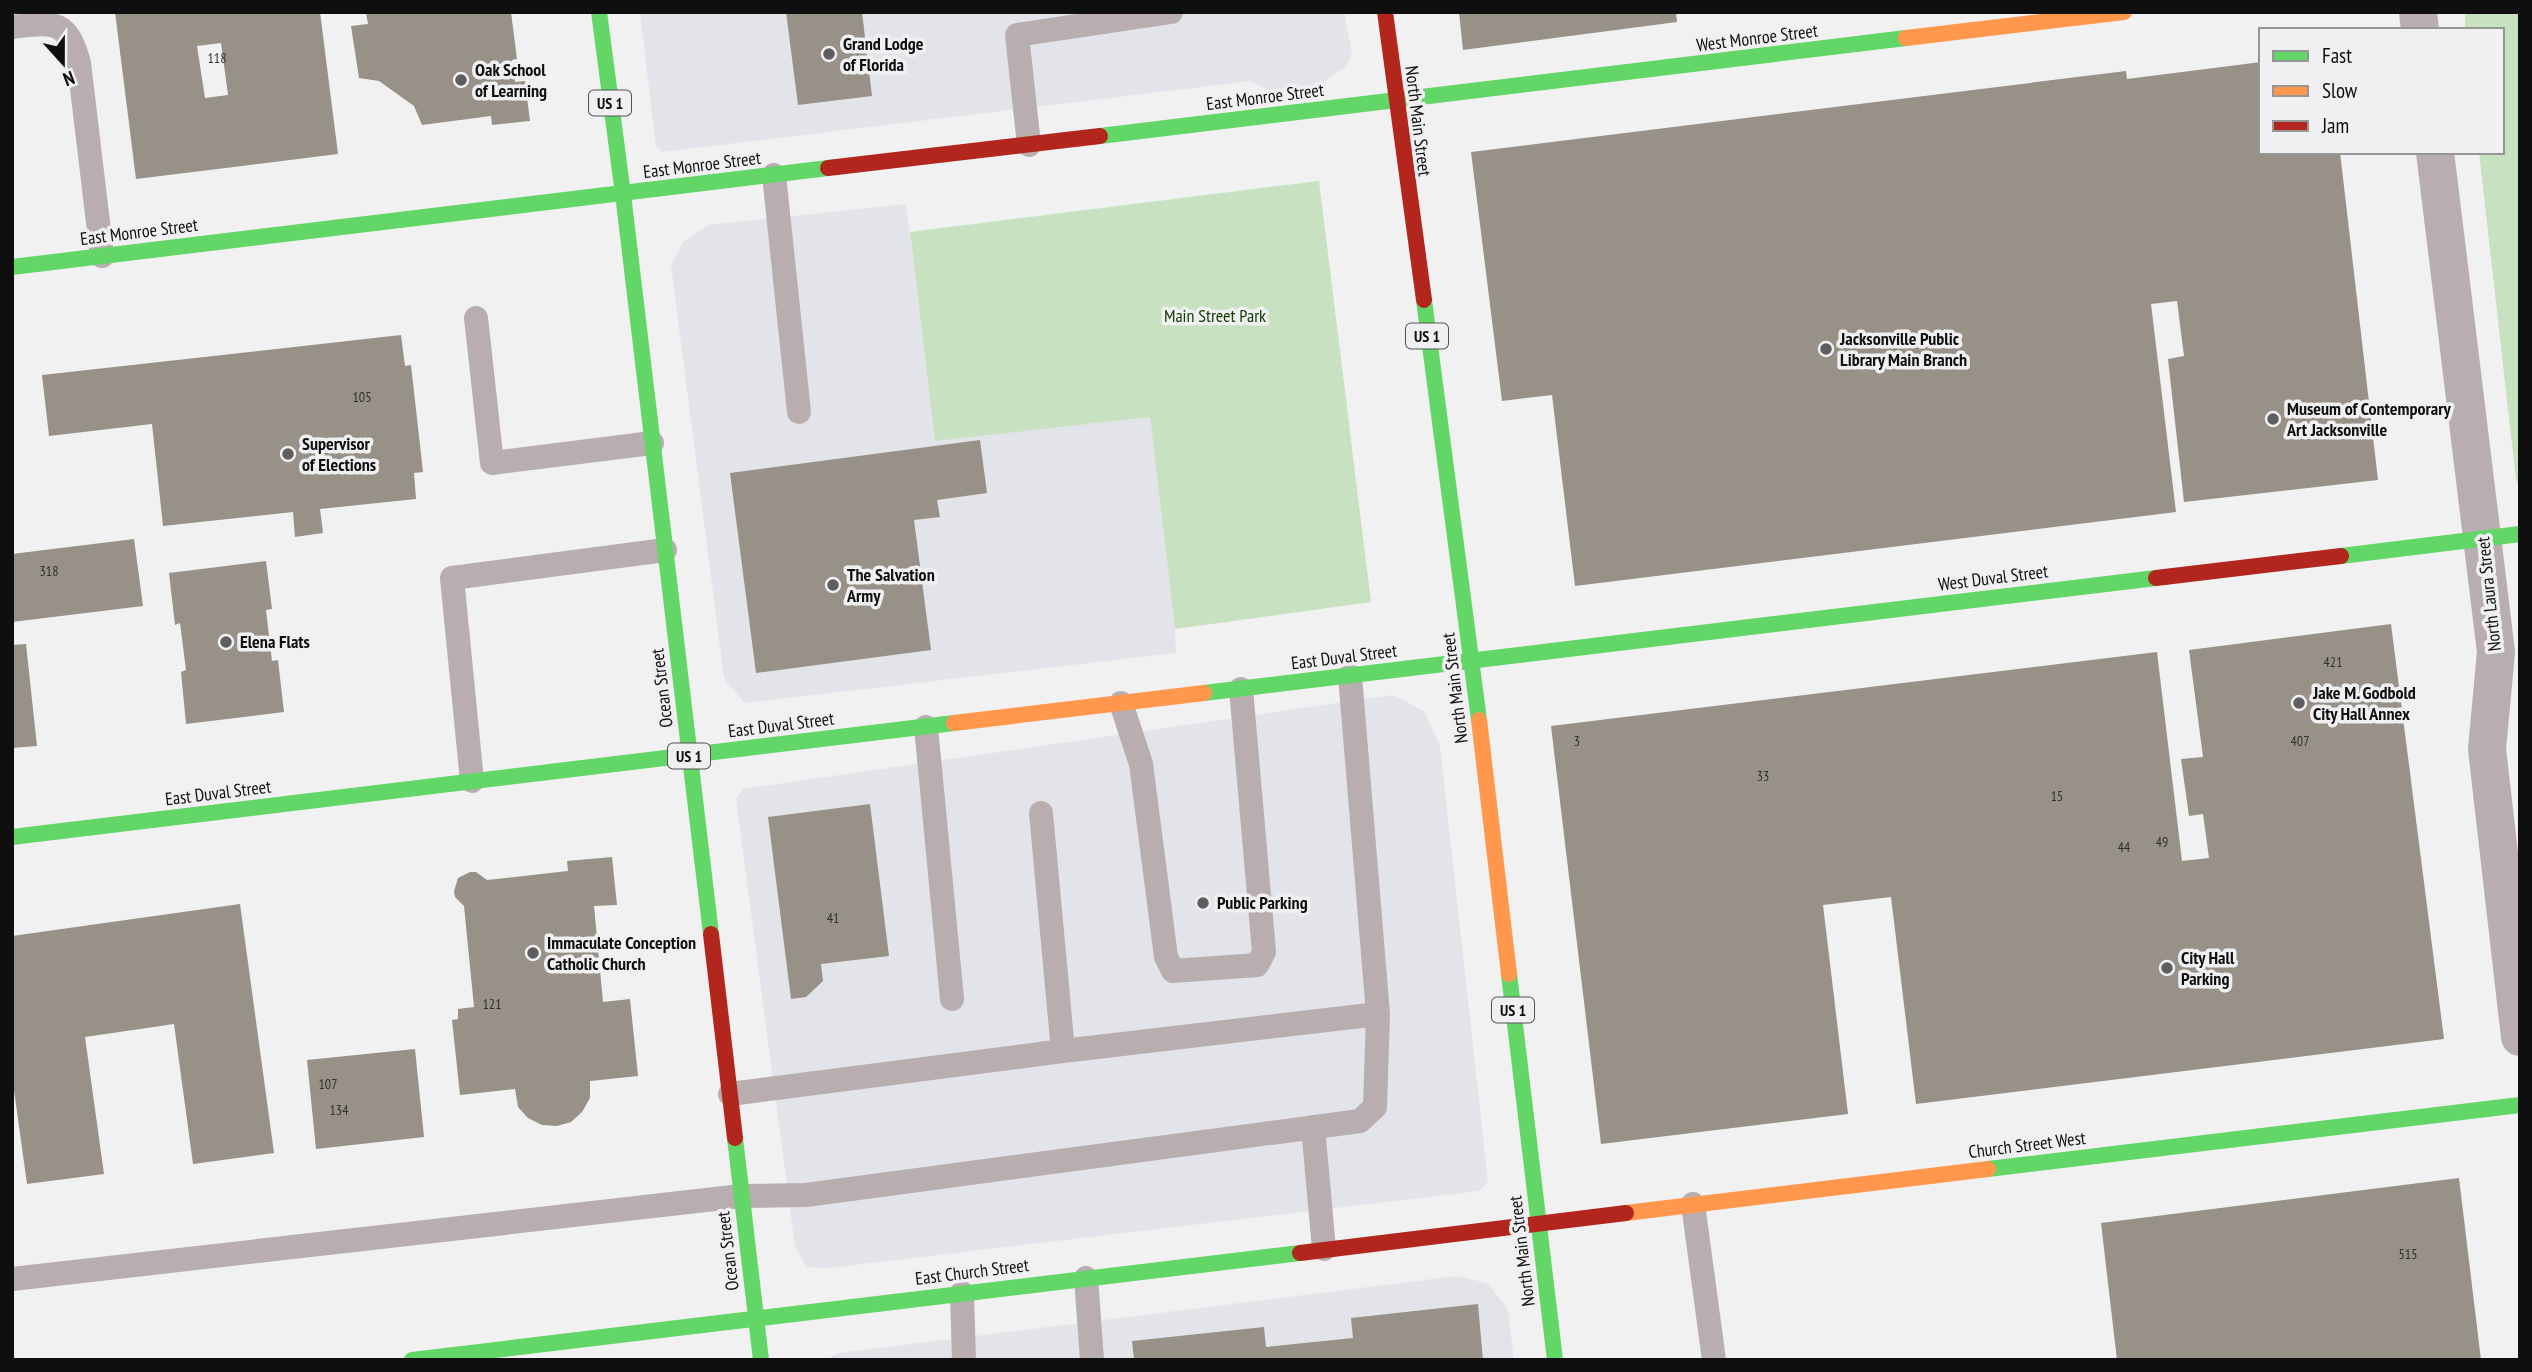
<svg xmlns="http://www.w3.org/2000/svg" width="2532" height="1372" viewBox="0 0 2532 1372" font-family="'PT Sans Narrow',sans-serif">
	<rect width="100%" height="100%" fill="#f1f1f1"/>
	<path fill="#e3e4e9" d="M640 12H1344L1352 54 1346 66 1321 84 1268 90 1251 81 662 152 656 147Z
		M906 204 935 440 1150 417 1175 629 1176 653 744 703 724 678 671 265 683 242 708 225Z
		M1393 695 1424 711 1440 746 1488 1182 1479 1191 829 1268 806 1267 795 1246 736 799 743 789Z
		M1457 1276 1487 1283 1508 1309 1514 1360H824L839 1353Z"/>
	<path fill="#c7e1c1" d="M2465 12H2520V487L2516 480 2479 152H2502V30H2465Z
		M1319 181 1371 602 1175 629 1150 417 935 441 910 232Z"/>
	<path fill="#979188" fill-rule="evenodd" d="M115 12H320L338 154 136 179ZM221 43 228 95 205 98 197 46Z
		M366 12H511L517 59 512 60 515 82 525 81 530 121 492 125 491 116 422 125 414 106 379 81 359 78 351 26 368 24Z
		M786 12H862L872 96 798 105Z
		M1459 12H1676L1677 22 1463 50Z
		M2261 62V152H2340L2378 480 2184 502 2168 359 2184 356 2177 301 2151 304 2176 512 1575 586 1552 395 1502 401 1471 152 2126 71 2127 79Z
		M401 335 405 366 411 365 423 472 414 473 416 499 320 509 323 533 295 537 293 512 163 526 152 424 49 436 42 375Z
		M980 440 987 493 937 500 940 517 914 520 931 650 756 673 730 473Z
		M134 539 143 606 12 622V554Z
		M266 561 272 609 266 610 272 661 278 660 284 712 186 724 181 672 186 670 180 623 175 625 169 573Z
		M2391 624 2444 1039 1916 1104 1891 897 1823 905 1848 1114 1601 1144 1551 726 2157 652 2182 861 2209 858 2203 814 2189 816 2181 759 2203 757 2189 650Z
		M26 644 37 746 12 748V645Z
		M870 804 889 956 821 964 823 981 806 997 791 999 768 817Z
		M612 857 617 905 594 906 603 1002 630 999 638 1076 590 1081V1098L582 1112 571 1122 557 1126 542 1125 528 1118 518 1107 515 1089 460 1095 452 1020 458 1019V1009L474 1007 464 906 455 897 454 891 458 878 470 872H476L487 880 568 871 567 861Z
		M240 904 274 1153 193 1164 174 1024 85 1037 104 1174 27 1184 12 1076V936Z
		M415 1049 424 1137 316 1149 307 1060Z
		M2459 1178 2481 1360H2117L2101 1223Z
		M1478 1304 1483 1360H1134L1132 1341 1264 1327 1266 1347 1353 1338 1351 1318Z"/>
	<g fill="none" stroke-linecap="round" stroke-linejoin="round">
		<path stroke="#b8aeb0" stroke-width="24" d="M12 27C54 22 67 19 79 63L102 256
			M1029 145 1017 35 1171 12
			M774 175 799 412
			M476 318 492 463 652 443
			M1350 676 1378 1014
			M1121 703 1141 764 1166 957 1173 971 1257 965 1264 952 1241 689
			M926 727 952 999
			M472 781 452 578 665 550
			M1041 813 1063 1051
			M1313 1127 1324 1249
			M1693 1204 1714 1360
			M1086 1278 1092 1360
			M12 1279 741 1196 806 1195 1360 1121 1375 1107 1378 1014 1063 1051 730 1094
			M962 1293 964 1360"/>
		<path stroke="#b8aeb0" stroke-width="38" d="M2418 12 2420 30
			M2435 152 2496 652 2487 749 2520 1037"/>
		<path stroke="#63d668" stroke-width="16" d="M599 12 623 194 711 934
			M1100 136 1906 38
			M12 267 828 168
			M1424 300 1479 720
			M2341 556 2520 534
			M1204 693 2156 578
			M12 837 954 723
			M1509 974 1555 1360
			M735 1138 761 1360
			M1988 1169 2520 1105
			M412 1360 1300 1253"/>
		<path stroke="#ff974d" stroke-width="16" d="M1906 38 2124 12
			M1479 720 1509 974
			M954 723 1204 693
			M1626 1213 1988 1169"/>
		<path stroke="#b3261e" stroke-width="16" d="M1385 12 1424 300
			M828 168 1100 136
			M2156 578 2341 556
			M711 934 735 1138
			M1300 1253 1626 1213"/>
	</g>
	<g fill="#5e5e5e" stroke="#f0f0f2" stroke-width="2.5">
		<circle cx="829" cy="54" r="7"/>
		<circle cx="461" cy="80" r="7"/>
		<circle cx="1826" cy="349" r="7"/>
		<circle cx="2273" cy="419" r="7"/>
		<circle cx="288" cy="454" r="7"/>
		<circle cx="833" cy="585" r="7"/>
		<circle cx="226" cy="642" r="7"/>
		<circle cx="2299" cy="703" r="7"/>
		<circle cx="1203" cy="903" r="7"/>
		<circle cx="533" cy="953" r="7"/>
		<circle cx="2167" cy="968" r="7"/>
	</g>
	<g text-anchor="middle" stroke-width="7" stroke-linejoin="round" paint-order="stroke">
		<g font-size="14" fill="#31302d">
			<text x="217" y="63">118</text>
			<text x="362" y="402">105</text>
			<text x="49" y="576">318</text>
			<text x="2333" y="667">421</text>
			<text x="1577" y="746">3</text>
			<text x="2300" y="746">407</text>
			<text x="1763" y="781">33</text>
			<text x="2057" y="801">15</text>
			<text x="2162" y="847">49</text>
			<text x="2124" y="852">44</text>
			<text x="833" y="923">41</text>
			<text x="492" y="1009">121</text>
			<text x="328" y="1089">107</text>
			<text x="339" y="1115">134</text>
			<text x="2408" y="1259">515</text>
		</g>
		<g fill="#f0f0f2" stroke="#525253" stroke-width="2">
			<rect x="589" y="90.5" width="42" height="25" rx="5"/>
			<rect x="1406" y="323.5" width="42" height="25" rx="5"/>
			<rect x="668" y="743.5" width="42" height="25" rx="5"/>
			<rect x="1492" y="997.5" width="42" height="25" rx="5"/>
		</g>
		<g font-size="16" font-weight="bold" fill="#0f0f0f">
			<text x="610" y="109">US 1</text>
			<text x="1427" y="342">US 1</text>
			<text x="689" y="762">US 1</text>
			<text x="1513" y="1016">US 1</text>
		</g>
		<g font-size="18" fill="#0f0f0f" stroke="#f0f0f2">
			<text transform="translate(1757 38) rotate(-7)" y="6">West Monroe Street</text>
			<text transform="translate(1265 97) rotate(-7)" y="6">East Monroe Street</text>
			<text transform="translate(1418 121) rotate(83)" y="6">North Main Street</text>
			<text transform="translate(702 165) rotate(-7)" y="6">East Monroe Street</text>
			<text transform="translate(139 232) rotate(-7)" y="6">East Monroe Street</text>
			<text transform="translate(1993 578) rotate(-7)" y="6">West Duval Street</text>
			<text transform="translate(2489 594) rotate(-96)" y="6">North Laura Street</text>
			<text transform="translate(1344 657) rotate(-7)" y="6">East Duval Street</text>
			<text transform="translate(662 688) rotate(-97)" y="6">Ocean Street</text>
			<text transform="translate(1455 688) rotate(-97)" y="6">North Main Street</text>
			<text transform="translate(781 725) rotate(-7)" y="6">East Duval Street</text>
			<text transform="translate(218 793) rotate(-7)" y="6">East Duval Street</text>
			<text transform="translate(2027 1145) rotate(-7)" y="6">Church Street West</text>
			<text transform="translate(728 1251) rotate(-97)" y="6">Ocean Street</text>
			<text transform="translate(1522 1251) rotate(-97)" y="6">North Main Street</text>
			<text transform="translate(972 1272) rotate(-7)" y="6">East Church Street</text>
		</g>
		<g font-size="18" font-weight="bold" fill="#0f0f0f" stroke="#f0f0f2" text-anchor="start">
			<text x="843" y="50">Grand Lodge<tspan x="843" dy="21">of Florida</tspan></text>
			<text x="475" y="76">Oak School<tspan x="475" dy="21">of Learning</tspan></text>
			<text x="1840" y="345">Jacksonville Public<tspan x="1840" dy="21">Library Main Branch</tspan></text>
			<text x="2287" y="415">Museum of Contemporary<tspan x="2287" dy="21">Art Jacksonville</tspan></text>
			<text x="302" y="450">Supervisor<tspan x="302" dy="21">of Elections</tspan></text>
			<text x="847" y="581">The Salvation<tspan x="847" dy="21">Army</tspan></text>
			<text x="240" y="648">Elena Flats</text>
			<text x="2313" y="699">Jake M. Godbold<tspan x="2313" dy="21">City Hall Annex</tspan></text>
			<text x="1217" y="909">Public Parking</text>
			<text x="547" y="949">Immaculate Conception<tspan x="547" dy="21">Catholic Church</tspan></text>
			<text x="2181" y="964">City Hall<tspan x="2181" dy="21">Parking</tspan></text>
		</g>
		<g font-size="18" fill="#144103" stroke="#f0f0f2">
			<text x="1215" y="322">Main Street Park</text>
		</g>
	</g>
	<rect width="2532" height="1372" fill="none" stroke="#0f0f0f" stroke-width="28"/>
	<rect x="2259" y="28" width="245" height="126" fill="#f0f0f2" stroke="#969697" stroke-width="2"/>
	<rect x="2273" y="51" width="35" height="10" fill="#63d668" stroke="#969697" stroke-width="2"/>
	<text x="2322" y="63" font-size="21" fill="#0f0f0f">Fast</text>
	<rect x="2273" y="86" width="35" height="10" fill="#ff974d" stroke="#969697" stroke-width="2"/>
	<text x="2322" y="98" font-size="21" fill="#0f0f0f">Slow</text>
	<rect x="2273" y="121" width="35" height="10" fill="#b3261e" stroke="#969697" stroke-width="2"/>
	<text x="2322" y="133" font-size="21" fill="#0f0f0f">Jam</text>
	<g transform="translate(63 63) rotate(159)" stroke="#f0f0f2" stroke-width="5" paint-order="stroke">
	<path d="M0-5L12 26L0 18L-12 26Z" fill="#0f0f0f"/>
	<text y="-10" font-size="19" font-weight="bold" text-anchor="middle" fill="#0f0f0f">N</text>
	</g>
</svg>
